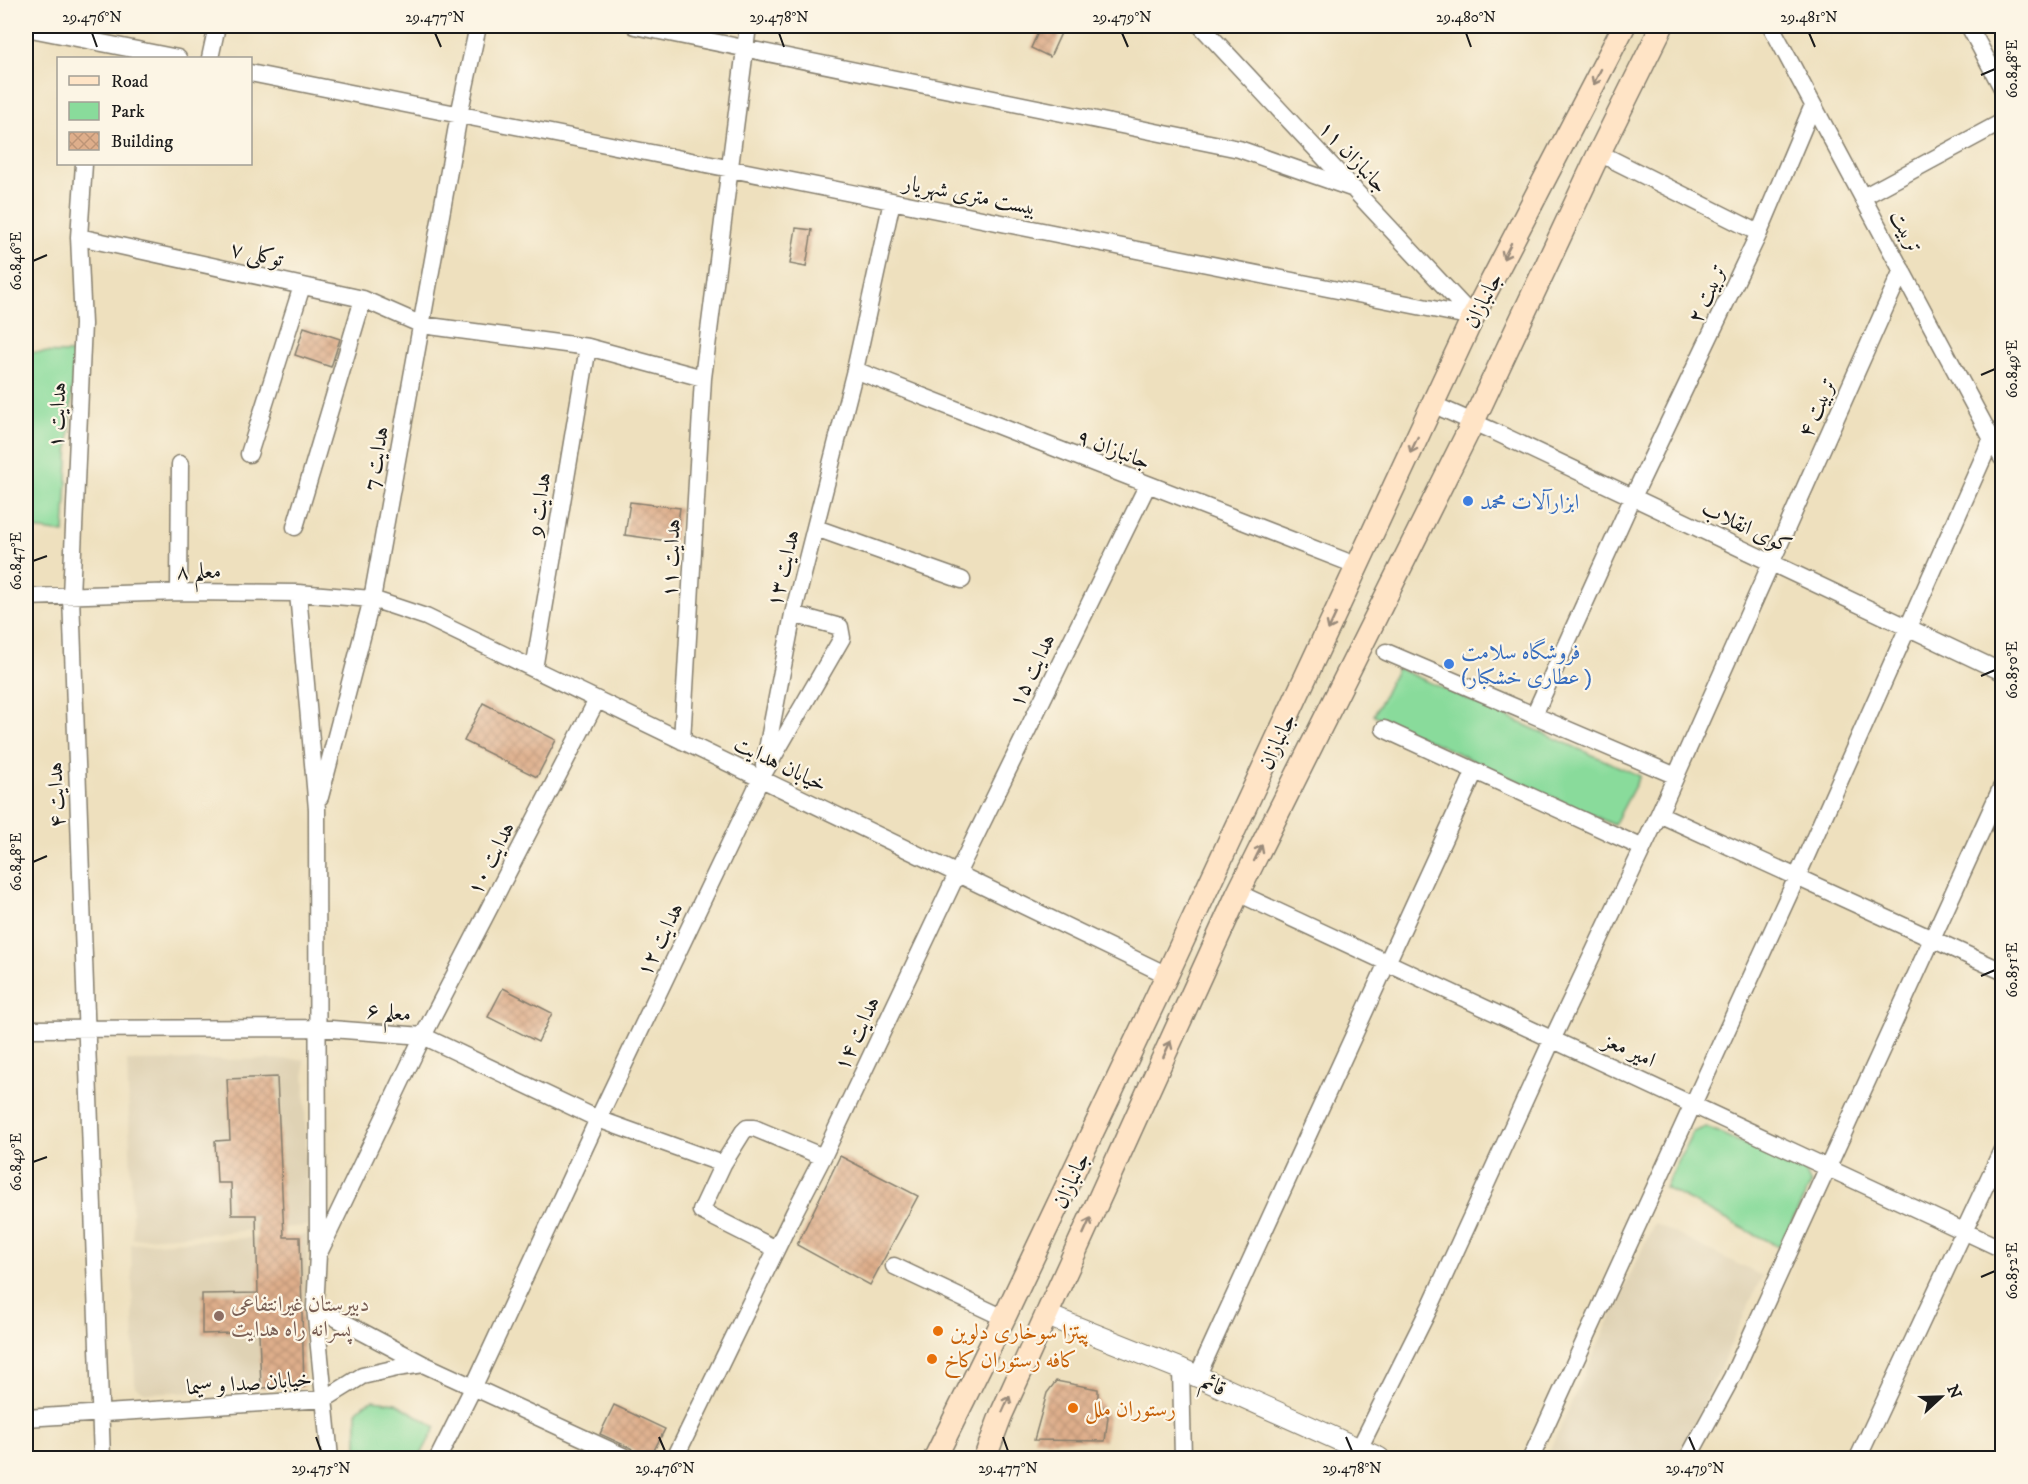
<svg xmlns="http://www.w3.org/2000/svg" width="2028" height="1484" viewBox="0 0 2028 1484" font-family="'IM FELL DW Pica',Amiri,serif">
	<defs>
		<pattern id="building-cross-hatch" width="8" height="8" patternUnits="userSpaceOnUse" patternTransform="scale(1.5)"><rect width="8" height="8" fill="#deae8b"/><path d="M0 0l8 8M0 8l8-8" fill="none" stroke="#be9577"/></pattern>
	</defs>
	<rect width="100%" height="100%" fill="#fcf5e5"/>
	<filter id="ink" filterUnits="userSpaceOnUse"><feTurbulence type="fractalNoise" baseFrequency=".0167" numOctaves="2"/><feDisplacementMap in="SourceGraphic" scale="12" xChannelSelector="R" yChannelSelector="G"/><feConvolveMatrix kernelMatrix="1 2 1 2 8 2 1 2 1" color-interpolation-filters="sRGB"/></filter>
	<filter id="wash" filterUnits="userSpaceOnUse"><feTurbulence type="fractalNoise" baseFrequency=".008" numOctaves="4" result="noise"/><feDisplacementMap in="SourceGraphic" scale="24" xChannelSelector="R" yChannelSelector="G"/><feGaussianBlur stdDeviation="1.35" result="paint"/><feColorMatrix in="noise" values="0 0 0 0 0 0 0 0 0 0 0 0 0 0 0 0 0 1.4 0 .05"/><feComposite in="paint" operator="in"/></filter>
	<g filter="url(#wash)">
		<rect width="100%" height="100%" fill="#eee0be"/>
		<path fill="#dfd2b4" d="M304 1059 308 1226 133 1239 127 1061Z
			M1654 1223 1762 1276 1679 1458H1546Z
			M307 1235 304 1387 146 1393 135 1387 131 1244Z"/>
		<path fill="#89db9b" stroke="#527c5c" stroke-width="1.5" d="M26 352 74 353 64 533 26 528Z
			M1397 668 1640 776 1614 825 1374 715Z
			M1706 1127 1805 1171 1811 1184 1779 1247 1665 1188 1693 1132Z
			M373 1400 396 1403 436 1427 419 1458H357V1410L364 1404Z"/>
		<g id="blocks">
			<path fill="url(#building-cross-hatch)" d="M1041 26H1046L1061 33 1050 57 1031 48Z
				M796 228 812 230 806 267 790 264Z
				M304 327 340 339 331 367 295 355Z
				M630 502 680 508 675 542 625 535Z
				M483 703 556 740 537 777 464 741Z
				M503 988 552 1013 538 1042 488 1017Z
				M277 1077 284 1237H300L304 1387 261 1388 259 1332 202 1334V1294L258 1293 256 1215H232L231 1183H217L215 1141 230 1140 227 1079Z
				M840 1156 918 1196 870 1285 797 1245Z
				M1056 1381 1098 1389V1399L1108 1417 1105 1441 1034 1440 1047 1393Z
				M614 1405 665 1429 650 1458H646L636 1454 631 1448 600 1434Z"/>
		</g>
	</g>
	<g filter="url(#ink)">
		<use href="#blocks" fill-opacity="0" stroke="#857e6d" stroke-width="1.5"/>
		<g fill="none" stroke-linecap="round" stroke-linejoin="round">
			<g stroke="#857e6d" stroke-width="19">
				<path id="minor" d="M635 26 1239 149 1354 189
					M1201 26 1473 317
					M1771 26 2002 458
					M1969 26 2002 88
					M26 28 178 58
					M210 58 217 26
					M250 73 1473 317
					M1599 153 1759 233
					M84 164 79 237 83 324 71 596 102 1458
					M1863 197 2002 122
					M79 237 363 299 422 325 588 347 703 378
					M855 370 1358 566
					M1432 404 1493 431 2002 672
					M249 454 302 286
					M295 527 363 299
					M816 528 962 580
					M179 592 180 464
					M298 593 317 809 318 1255 315 1307 330 1458
					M26 597 179 592 298 593 372 599 426 617 1167 975
					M1386 652 1676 776
					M534 669 588 347
					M1534 715 1633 497 1759 233 1813 105
					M1384 729 1643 848
					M682 741 703 378 748 26
					M764 765 793 614 855 370 892 201
					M320 797 372 599 459 115 478 26
					M1659 814 2002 971
					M1238 893 2002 1249
					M26 1029 318 1028 423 1036 598 1119 723 1164
					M776 1249 701 1211 723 1164 743 1132 747 1128H754L823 1157
					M320 1251 423 1036 597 700
					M894 1266 1004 1318
					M315 1307 423 1364
					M1181 1369 1183 1458
					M1197 1377 1475 771
					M26 1418 325 1399 362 1376 397 1368 423 1364 627 1458
					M438 1458 473 1388 598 1119 761 778 842 638 840 627 793 614
					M675 1458 795 1211 823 1157 957 874 1147 486
					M1358 1458 1359 1449 1430 1307 1553 1038 1659 814 1902 270
					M1531 1458 1797 877 1992 438
					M1688 1458 1732 1377 2002 786
					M1858 1458 2002 1150"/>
			</g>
			<g stroke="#857e6d" stroke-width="23">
				<path id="tertiary" d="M1046 1315 1181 1369 1379 1458"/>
			</g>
			<g stroke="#857e6d" stroke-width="25">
				<path id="secondary" d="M935 1458 1004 1318 1167 975 1473 317 1624 26
					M985 1458 1001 1415 1238 893 1473 422 1599 153 1662 26"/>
			</g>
			<use href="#minor" stroke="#fff" stroke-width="16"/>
			<use href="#tertiary" stroke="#fff" stroke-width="21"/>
			<use href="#secondary" stroke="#ffe4c6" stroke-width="22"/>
		</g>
		<defs><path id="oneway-shaft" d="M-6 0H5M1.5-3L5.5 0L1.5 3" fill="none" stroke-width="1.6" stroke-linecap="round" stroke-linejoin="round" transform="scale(1.5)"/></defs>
		<g stroke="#998a7a">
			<use href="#oneway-shaft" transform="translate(1597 77) rotate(117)"/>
			<use href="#oneway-shaft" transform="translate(1507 251) rotate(117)"/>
			<use href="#oneway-shaft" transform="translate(1414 445) rotate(115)"/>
			<use href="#oneway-shaft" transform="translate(1332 622) rotate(115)"/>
			<use href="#oneway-shaft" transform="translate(1258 853) rotate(-64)"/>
			<use href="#oneway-shaft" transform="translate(1167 1049) rotate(-66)"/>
			<use href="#oneway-shaft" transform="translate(1087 1226) rotate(-66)"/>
			<use href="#oneway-shaft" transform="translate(1006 1404) rotate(-66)"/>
		</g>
	</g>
	<path fill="none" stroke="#1c1c1c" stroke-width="2" d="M92 33 97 47M435 33 441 47M779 33 784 47M1122 33 1128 47M1466 33 1471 47M1809 33 1815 47M1981 75 1995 69M33 261 47 255M1981 375 1995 369M33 561 47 556M1981 676 1995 670M33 862 47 856M1981 976 1995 970M33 1162 47 1157M1981 1277 1995 1271M316 1437 321 1451M659 1437 665 1451M1003 1437 1008 1451M1346 1437 1352 1451M1689 1437 1695 1451"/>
	<g fill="#3f7fe0" stroke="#fcf5e5" stroke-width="2">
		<circle cx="1468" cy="501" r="6"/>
		<circle cx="1449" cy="664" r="6"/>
	</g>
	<circle fill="#8d6e63" stroke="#fcf5e5" stroke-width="2" cx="219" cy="1316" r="6"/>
	<g fill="#e8710a" stroke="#fcf5e5" stroke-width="2">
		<circle cx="938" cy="1331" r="6"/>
		<circle cx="932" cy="1359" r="6"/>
		<circle cx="1073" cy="1408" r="6"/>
	</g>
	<g text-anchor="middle" stroke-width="4.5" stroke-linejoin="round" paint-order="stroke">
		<g font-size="22" fill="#1c1c1c" stroke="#fcf5e5">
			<text transform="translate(1354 156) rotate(47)" y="8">جانبازان ۱۱</text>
			<text transform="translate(970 194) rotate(11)" y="8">بیست متری شهریار</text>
			<text transform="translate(1907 231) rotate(62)" y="8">تربیت</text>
			<text transform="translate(257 253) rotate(12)" y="8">توکلی ۷</text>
			<text transform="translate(1706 293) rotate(-65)" y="8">تربیت ۲</text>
			<text transform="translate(1482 300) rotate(-63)" y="8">جانبازان</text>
			<text transform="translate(1816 407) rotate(-66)" y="8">تربیت ۴</text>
			<text transform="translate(56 415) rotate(-87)" y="8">هدایت ۱</text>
			<text transform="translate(1114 448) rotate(21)" y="8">جانبازان ۹</text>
			<text transform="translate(375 458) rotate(-80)" y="8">هدایت 7</text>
			<text transform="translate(538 504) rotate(-81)" y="8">هدایت 9</text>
			<text transform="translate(1747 526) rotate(25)" y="8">کوی انقلاب</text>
			<text transform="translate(670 558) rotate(-87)" y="8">هدایت ۱۱</text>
			<text transform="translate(782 568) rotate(-76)" y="8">هدایت ۱۳</text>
			<text x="199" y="578">معلم ۸</text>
			<text transform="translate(1031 670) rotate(-64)" y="8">هدایت ۱۵</text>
			<text transform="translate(1276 741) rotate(-65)" y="8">جانبازان</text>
			<text transform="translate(781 763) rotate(26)" y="8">خیابان هدایت</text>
			<text transform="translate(55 795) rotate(-92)" y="8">هدایت ۴</text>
			<text transform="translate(490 858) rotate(-63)" y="8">هدایت ۱۰</text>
			<text transform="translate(659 939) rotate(-64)" y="8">هدایت ۱۲</text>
			<text transform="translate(389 1011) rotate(5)" y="8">معلم ۶</text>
			<text transform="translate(856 1033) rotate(-65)" y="8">هدایت ۱۴</text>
			<text transform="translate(1630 1049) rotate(25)" y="8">امیر معز</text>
			<text transform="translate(1070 1180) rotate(-65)" y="8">جانبازان</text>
			<text transform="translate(249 1382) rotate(-4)" y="8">خیابان صدا و سیما</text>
			<text transform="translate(1214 1384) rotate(24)" y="8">قائم</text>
		</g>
		<g font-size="22" fill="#366cbe" stroke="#fcf5e5" text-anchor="start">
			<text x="1480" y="509">ابزارآلات محمد</text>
			<text x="1461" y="659">فروشگاه سلامت<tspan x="1461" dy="25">(عطاری خشکبار )</tspan></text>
		</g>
		<g font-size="22" fill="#785e54" stroke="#fcf5e5" text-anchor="start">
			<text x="231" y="1311">دبیرستان غیرانتفاعی<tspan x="231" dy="25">پسرانه راه هدایت</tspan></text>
		</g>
		<g font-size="22" fill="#c56008" stroke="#fcf5e5" text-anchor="start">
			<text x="950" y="1339">پیتزا سوخاری دلوین</text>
			<text x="944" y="1367">کافه رستوران کاخ</text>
			<text x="1085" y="1416">رستوران ملل</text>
		</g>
	</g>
	<rect width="2028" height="1484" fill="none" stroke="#fcf5e5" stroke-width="66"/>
	<rect x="57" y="57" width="195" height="108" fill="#fcf5e5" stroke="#a29e95" stroke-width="1.5"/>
	<rect x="69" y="76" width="30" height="9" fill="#ffe4c6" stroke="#a29e95" stroke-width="1.5"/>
	<text x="111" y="87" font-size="18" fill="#1c1c1c">Road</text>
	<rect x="69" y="102" width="30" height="18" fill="#89db9b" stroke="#a29e95" stroke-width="1.5"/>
	<text x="111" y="117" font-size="18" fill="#1c1c1c">Park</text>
	<rect x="69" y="132" width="30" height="18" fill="url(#building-cross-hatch)" stroke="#a29e95" stroke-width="1.5"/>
	<text x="111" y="147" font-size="18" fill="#1c1c1c">Building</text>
	<g transform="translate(1941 1397) rotate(68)" stroke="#fcf5e5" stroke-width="4.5" paint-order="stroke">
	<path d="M0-4.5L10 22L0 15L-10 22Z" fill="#1c1c1c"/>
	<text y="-9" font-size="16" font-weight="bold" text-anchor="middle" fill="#1c1c1c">N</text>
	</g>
	<rect x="33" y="33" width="1962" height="1418" fill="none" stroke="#1c1c1c" stroke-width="2"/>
	<g font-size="15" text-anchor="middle" fill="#1c1c1c">
		<text x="92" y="22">29.476°N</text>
		<text x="435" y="22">29.477°N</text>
		<text x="779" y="22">29.478°N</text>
		<text x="1122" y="22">29.479°N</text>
		<text x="1466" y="22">29.480°N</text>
		<text x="1809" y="22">29.481°N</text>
		<text transform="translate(2012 69) rotate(-90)" y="5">60.848°E</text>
		<text transform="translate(16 261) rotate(-90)" y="5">60.846°E</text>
		<text transform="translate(2012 369) rotate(-90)" y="5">60.849°E</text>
		<text transform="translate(16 561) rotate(-90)" y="5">60.847°E</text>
		<text transform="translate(2012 670) rotate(-90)" y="5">60.850°E</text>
		<text transform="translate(16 862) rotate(-90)" y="5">60.848°E</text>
		<text transform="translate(2012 970) rotate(-90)" y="5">60.851°E</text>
		<text transform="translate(16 1162) rotate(-90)" y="5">60.849°E</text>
		<text transform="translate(2012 1271) rotate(-90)" y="5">60.852°E</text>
		<text x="321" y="1473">29.475°N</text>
		<text x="665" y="1473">29.476°N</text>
		<text x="1008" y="1473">29.477°N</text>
		<text x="1352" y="1473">29.478°N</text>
		<text x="1695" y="1473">29.479°N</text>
	</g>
</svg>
